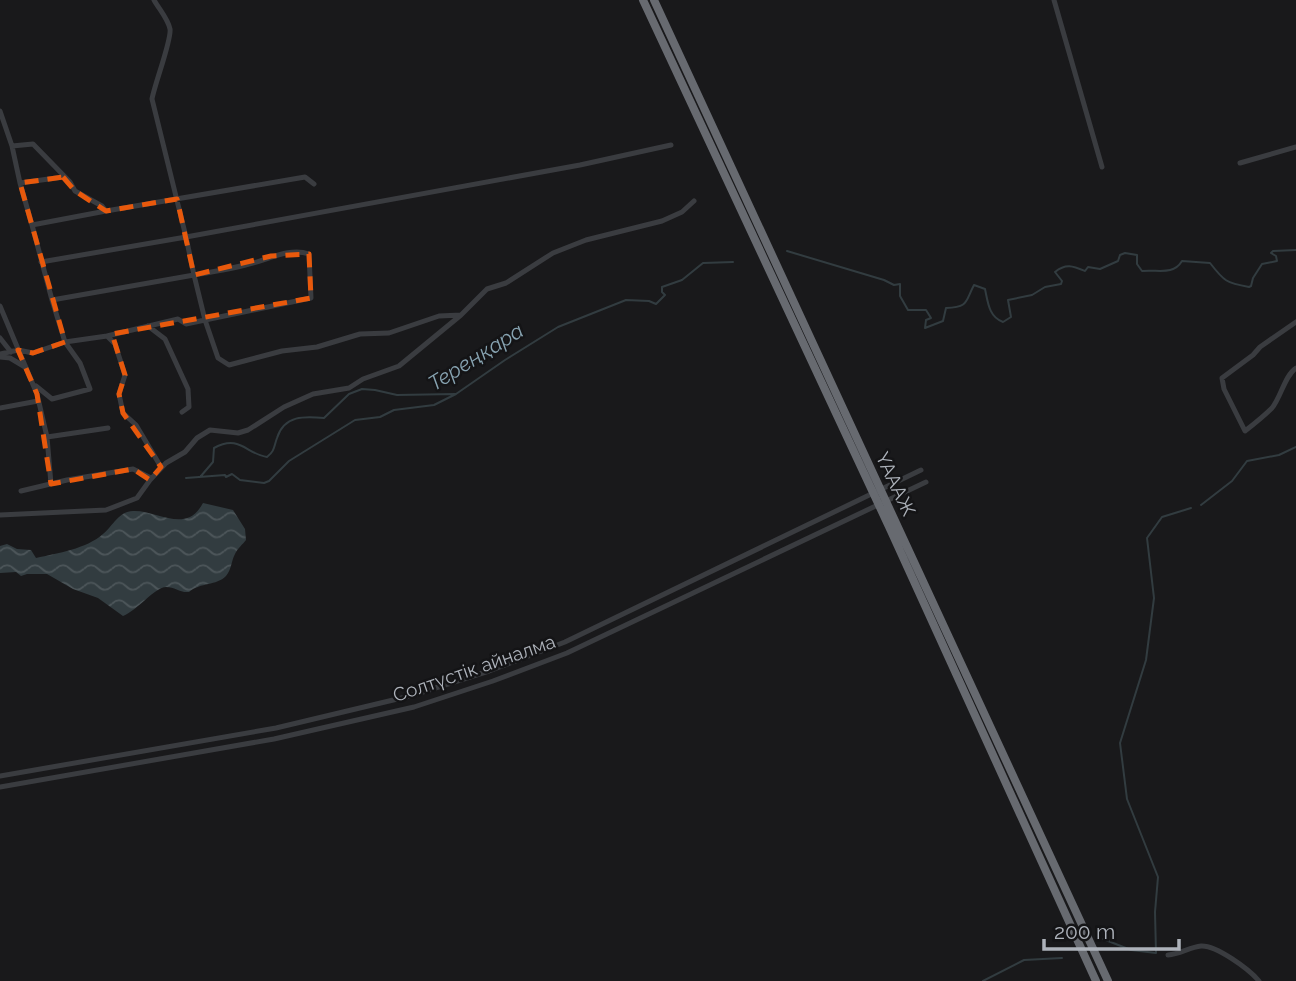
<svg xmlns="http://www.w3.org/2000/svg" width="1296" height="981" font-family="Raleway,sans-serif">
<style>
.water{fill:url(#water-waves)}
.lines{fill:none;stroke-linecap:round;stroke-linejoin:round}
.stream{stroke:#323c40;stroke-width:2}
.minor{stroke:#3a3c40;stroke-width:5}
.highway{stroke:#676a70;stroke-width:8}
.marked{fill:none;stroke:#e8590c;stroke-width:5;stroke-dasharray:14 9;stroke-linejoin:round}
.labels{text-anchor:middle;stroke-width:5;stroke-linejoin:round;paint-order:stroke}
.street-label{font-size:19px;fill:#adb2ba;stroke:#141416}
.water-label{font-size:21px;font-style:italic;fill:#87a3b1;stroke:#141416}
</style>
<defs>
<pattern id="water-waves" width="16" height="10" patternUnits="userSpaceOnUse" patternTransform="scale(1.75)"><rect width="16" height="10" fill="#323c40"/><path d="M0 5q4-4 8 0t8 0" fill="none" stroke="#4d565a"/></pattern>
</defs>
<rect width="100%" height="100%" fill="#19191b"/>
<path class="water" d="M 203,503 L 233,510 L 245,529 L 246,540 C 243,544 237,549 235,554 C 231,561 232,569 226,576 C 216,586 201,582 189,592 C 180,593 175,587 166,587 C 155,587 138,610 123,616 L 98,598 L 73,589 L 47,574 L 27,574 L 21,576 L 16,572 L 0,573 L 0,546 L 7,544 L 17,549 L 31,550 L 36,558 C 58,553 86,549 103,534 C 113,526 119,511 133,511 C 158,510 186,535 203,503 Z"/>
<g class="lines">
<path class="stream" d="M 787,251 L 884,280 L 894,285 L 900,284 L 900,296 L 908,310 L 926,310 L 931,318 L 926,320 L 925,328 L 943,321 L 946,308 C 969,307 965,302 974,285 L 985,289 C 988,303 989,317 1003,322 L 1011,317 L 1008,300 L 1032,295 L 1045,287 L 1061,284 L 1062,281 L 1055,272 C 1066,263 1073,266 1085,271 L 1088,267 L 1100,269 L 1118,261 L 1120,255 L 1125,253 L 1137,255 L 1137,264 L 1142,271 C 1157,269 1173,276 1182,261 L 1210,263 C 1224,281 1226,283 1249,287 L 1251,286 L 1253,278 L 1262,264 L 1277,261 L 1276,256 L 1271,253 L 1273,251 L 1296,250
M 201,476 L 213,462 L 214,448 C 240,434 246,454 267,457 C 275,451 274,446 277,438 C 284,415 305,416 324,418 L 349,394 L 362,389 L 375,390 L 397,395 L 455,394
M 186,478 L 225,475 L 226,477 L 232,474 L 240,480 L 264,483 L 269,481 L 289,461 L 355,420 L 380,417 L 394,410 L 434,405 L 456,394 L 505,360 L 558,327 L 626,300 L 649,301 L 656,304 L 665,295 L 662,292 L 662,287 L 682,280 L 703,263 L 733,262
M 1201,505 L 1232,481 L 1247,461 L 1279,455 L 1296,447
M 1103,939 L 1131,950 L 1156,953 L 1155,912 L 1158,877 L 1127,799 L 1120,743 L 1146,660 L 1154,598 L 1147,538 L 1162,517 L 1191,508
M 983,981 L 1024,960 L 1062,958"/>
<path class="minor" d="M 154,0 C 159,9 168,19 170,29 C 172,39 155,83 152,99 L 186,237 L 580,165 L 671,145
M 1054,0 L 1102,167
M 0,111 L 12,146 L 33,144 L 70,182 L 75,191 L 102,206 L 106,211 L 305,177 L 314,184
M 12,146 L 20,183 L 63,177
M 1240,163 L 1296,147
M 20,183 L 32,225 L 106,211
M 32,225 L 52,300 L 194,275 L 186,237 L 41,262
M 0,306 L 37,394 L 47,437 L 51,484
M 1296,322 L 1260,347 L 1253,355 L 1222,378 L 1224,389 L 1245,431 C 1254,424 1264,416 1272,408 C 1281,397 1285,375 1296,368
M 148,326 L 165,339 L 188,389 L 189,407 L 182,412
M 107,336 L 178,319 L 186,324 L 205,320 L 194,275 C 212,272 231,269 249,264 C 268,260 289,247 309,254 L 311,298 L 205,320 L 218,358 L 229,365 L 282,351 L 317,347 L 360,334 L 389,333 L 439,316 L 461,315
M 0,338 L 11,352
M 0,354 L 18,350 L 33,353 L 65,342 L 107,336 L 115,344 L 125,375 L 119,394 L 123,413 L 136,425 L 161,467
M 0,357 L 10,358 L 25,367
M 36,386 L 52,399 L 90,389 L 80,363 L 65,342 L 52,300
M 0,408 L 38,401
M 47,437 L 108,428
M 150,480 L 166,463 L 185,452 L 197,438 L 210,430 L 238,433 L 248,430 L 284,407 L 313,394 L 349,388 L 363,379 L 399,366 L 461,315 L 487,289 L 506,283 L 553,253 L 586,240 L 662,221 L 682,212 L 694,201
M 0,515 L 106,510 L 137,498 L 150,480 L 149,477 L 133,469 L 67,480 L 21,491
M 0,776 L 276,728 L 410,696 L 489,671 L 565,642 L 921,470
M 0,787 L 274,739 L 414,707 L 493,681 L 567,653 L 926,482
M 1168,955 C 1180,954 1190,947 1201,946 C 1216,945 1249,969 1259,981"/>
<path class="highway" d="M 643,0 L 891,531 L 1096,981
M 654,0 L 1108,981"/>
</g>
<path class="marked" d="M 63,177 L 75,191 L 106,211 L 177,199 L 194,275 L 271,256 L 309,254 L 311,298 L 112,334 L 125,375 L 119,394 L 123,413 L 161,467 L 150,480 L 133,469 L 51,484 L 37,394 L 18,350 L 33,353 L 65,342 L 20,183 Z"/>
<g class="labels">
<g class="street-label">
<text transform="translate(896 484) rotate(65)" y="7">ҮАААЖ</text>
<text transform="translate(474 668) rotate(-19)" y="7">Солтүстік айналма</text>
</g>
<g class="water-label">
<text transform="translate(476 357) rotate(-32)" y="7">Тереңқара</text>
</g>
</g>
<path d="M1044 939v10h135v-10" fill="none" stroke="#adb2ba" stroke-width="3.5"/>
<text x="1054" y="939" font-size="21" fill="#adb2ba" stroke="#141416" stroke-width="5" paint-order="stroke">200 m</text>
</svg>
